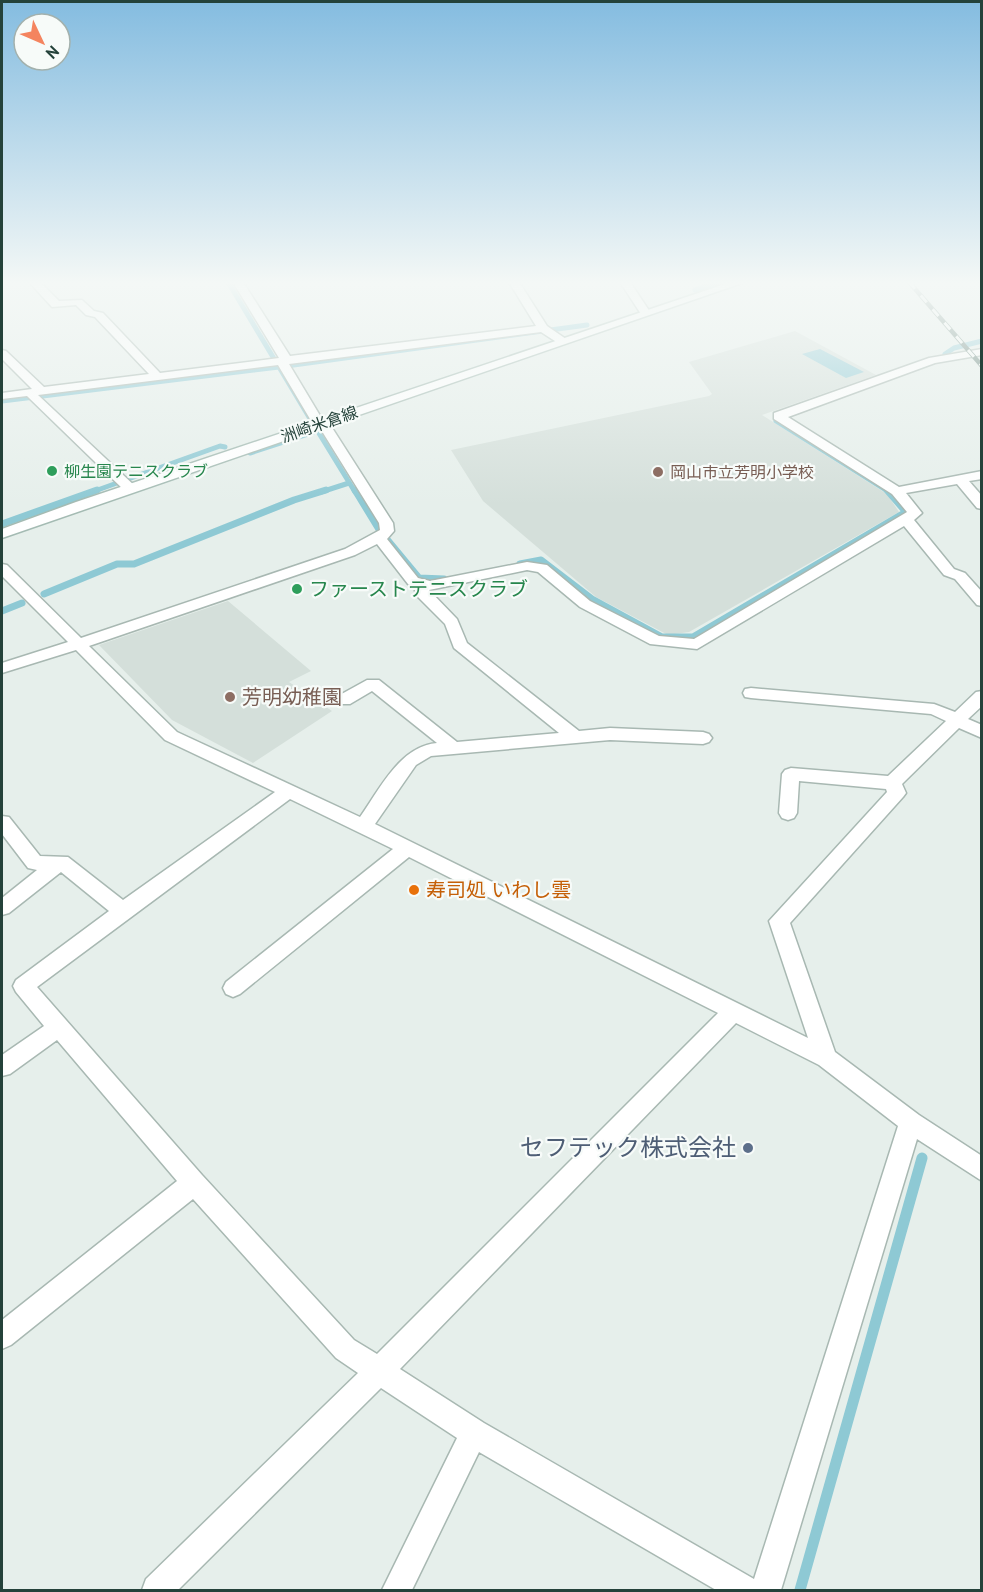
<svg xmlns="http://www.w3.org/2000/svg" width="983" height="1592" font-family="'PT Sans','Noto Sans JP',sans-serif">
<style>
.built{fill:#d4dfda}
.water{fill:#8ec9d4}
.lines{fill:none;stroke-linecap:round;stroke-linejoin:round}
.stream-far2{stroke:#8ec9d4;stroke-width:5}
.stream-far1{stroke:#8ec9d4;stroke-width:7}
.stream{stroke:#8ec9d4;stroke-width:11}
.minor-casing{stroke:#a8b8b2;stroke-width:3}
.secondary-casing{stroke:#a4bbb3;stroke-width:3}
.minor{fill:#fff;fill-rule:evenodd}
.secondary{fill:#fff;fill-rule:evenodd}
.rail-casing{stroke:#5f7d75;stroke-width:4.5}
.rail{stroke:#f7fbf9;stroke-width:3;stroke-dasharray:9;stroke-linecap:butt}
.leisure-dot{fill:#2e9e5b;stroke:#f7fbf9;stroke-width:2}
.education-dot{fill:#8d6e63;stroke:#f7fbf9;stroke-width:2}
.food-dot{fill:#e8710a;stroke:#f7fbf9;stroke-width:2}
.service-dot{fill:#5c6f8a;stroke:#f7fbf9;stroke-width:2}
.labels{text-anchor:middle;stroke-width:4.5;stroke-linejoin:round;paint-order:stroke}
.far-street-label{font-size:16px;fill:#24423a;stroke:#f7fbf9}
.far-leisure-label{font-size:16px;fill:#27864d;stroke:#f7fbf9;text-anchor:start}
.far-education-label{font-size:16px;fill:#785e54;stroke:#f7fbf9;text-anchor:start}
.leisure-label{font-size:20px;fill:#27864d;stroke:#f7fbf9;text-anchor:start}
.education-label{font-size:20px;fill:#785e54;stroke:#f7fbf9;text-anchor:start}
.food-label{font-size:20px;fill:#c56008;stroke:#f7fbf9;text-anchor:start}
.near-service-label{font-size:24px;fill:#4e5e75;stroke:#f7fbf9;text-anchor:end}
</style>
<rect width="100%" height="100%" fill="#e6efeb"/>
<path class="built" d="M 795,331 L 876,375 L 762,415 L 887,494 L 899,512 L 689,632 L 668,635 L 596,597 L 483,501 L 451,450 L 709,396 L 712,394 L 689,362 Z
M 228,601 L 311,671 L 289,682 L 332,711 L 253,763 L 172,720 L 99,645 Z"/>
<path class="water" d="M 820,349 L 864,372 L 846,378 L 802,354 Z"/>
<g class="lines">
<path class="stream-far2" d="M 228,282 L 309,417
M 695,290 L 720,282
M 945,354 L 954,348 L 982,341
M 2,401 L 279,367 L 587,325
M 776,421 L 889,492
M 317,430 L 355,492
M 250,453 L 317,431
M 92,492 L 220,446 L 225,447
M 321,492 L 349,483"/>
<path class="stream-far1" d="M 355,490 L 380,531 L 419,578 L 444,579
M 2,524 L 97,490
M 520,564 L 541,560 L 592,599 L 662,637 L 693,637 L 906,512 L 887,490
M 44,594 L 117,564 L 134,564 L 294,500 L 326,490
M 2,611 L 22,603"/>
<path class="stream" d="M 800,1590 L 922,1158"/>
<defs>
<path id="minor" d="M 29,282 L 40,282 L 59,301 L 82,300 L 94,311 L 103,313 L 160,373 L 279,358 L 233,282 L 243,282 L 290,356 L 536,326 L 509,282 L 519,282 L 547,326 L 566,339 L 566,343 L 558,343 L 541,332 L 289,364 L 322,419 L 329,423 L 393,523 L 394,531 L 387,539 L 418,578 L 430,581 L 527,562 L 547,565 L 590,601 L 659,636 L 694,639 L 907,512 L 892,494 L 774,419 L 774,413 L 929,358 L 982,349 L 982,355 L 935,363 L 788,417 L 899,487 L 982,471 L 982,479 L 969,481 L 982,496 L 982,509 L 977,508 L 957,484 L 906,493 L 922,513 L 914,520 L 954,569 L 965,573 L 982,592 L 982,606 L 977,605 L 955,579 L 944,575 L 904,526 L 697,649 L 650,644 L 580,607 L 538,572 L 527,570 L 429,590 L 457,619 L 467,643 L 579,731 L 610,728 L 703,732 L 709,734 L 712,738 L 709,742 L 703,744 L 610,740 L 431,756 L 416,765 L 375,824 L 808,1038 L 769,921 L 887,792 L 886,789 L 799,781 L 797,813 L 794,818 L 788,820 L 782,818 L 779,813 L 782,774 L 785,770 L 791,768 L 888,776 L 946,721 L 931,714 L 751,698 L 745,697 L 743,693 L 745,689 L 751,688 L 934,704 L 955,712 L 976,692 L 982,691 L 982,706 L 968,719 L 982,725 L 982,738 L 959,728 L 902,784 L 906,793 L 903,797 L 790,923 L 835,1052 L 919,1115 L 982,1156 L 982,1181 L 917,1139 L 781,1590 L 716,1590 L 479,1452 L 412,1590 L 382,1590 L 457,1438 L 381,1388 L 178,1590 L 142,1590 L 146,1579 L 358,1373 L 336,1358 L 193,1199 L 11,1345 L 2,1349 L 2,1320 L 177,1181 L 57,1040 L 10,1074 L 2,1076 L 2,1055 L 44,1026 L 16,992 L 13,986 L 16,980 L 109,911 L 61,872 L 9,913 L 2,915 L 2,898 L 37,870 L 28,868 L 2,834 L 2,816 L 9,817 L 40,856 L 68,857 L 123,900 L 275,792 L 165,740 L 76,650 L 2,673 L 2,663 L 68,642 L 2,576 L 2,564 L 7,565 L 81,638 L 345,549 L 380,530 L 379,523 L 320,428 L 313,424 L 278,365 L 38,395 L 137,488 L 130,492 L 125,491 L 27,396 L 2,399 L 2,393 L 32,389 L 2,359 L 2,350 L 6,351 L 44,387 L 149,374 L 95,317 L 86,315 L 76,305 L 52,307 ZM 377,544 L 408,584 L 414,586 L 416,595 L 445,624 L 454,648 L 559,733 L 457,742 L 379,680 L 367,680 L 338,696 L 336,700 L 338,704 L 350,704 L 372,691 L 437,743 C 400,746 380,789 360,817 L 177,732 L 89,646 L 355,555 ZM 290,799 L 393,849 L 226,982 L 223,988 L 226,994 L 233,997 L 240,994 L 409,857 L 718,1013 L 377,1354 L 354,1340 L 202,1175 L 37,987 ZM 736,1023 L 819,1065 L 898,1126 L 754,1579 L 484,1423 L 400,1369 Z
M 620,282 L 630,282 L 650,312 L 649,314 L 641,314 Z"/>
<path id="secondary" d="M 731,282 L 745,282 L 2,538 L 2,529 L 76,502 Z"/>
</defs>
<use href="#minor" class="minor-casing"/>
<use href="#secondary" class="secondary-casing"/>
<use href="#minor" class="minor"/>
<use href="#secondary" class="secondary"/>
<defs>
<path id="rail" d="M 909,282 L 982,366"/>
</defs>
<use href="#rail" class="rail-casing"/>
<use href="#rail" class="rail"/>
</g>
<linearGradient id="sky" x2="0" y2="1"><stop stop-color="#84bce0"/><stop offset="0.56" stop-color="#f4f8f6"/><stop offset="1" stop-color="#f4f8f6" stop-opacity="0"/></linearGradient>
<rect width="983" height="505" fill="url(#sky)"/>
<g class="leisure-dot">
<circle cx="52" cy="471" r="6"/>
<circle cx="297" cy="589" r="6"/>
</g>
<g class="education-dot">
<circle cx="658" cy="472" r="6"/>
<circle cx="230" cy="697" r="6"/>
</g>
<circle class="food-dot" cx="414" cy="890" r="6"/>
<circle class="service-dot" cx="748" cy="1148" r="6"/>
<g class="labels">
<g class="far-street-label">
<text transform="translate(319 424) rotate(-19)" y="6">洲崎米倉線</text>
</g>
<g class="far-leisure-label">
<text x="64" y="477">柳生園テニスクラブ</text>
</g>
<g class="far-education-label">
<text x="670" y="478">岡山市立芳明小学校</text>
</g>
<g class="leisure-label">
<text x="309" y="596">ファーストテニスクラブ</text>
</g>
<g class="education-label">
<text x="242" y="704">芳明幼稚園</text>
</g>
<g class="food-label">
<text x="426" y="897">寿司処 いわし雲</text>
</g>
<g class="near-service-label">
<text x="736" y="1156">セフテック株式会社</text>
</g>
</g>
<rect width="983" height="1592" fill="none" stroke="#24423a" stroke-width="6"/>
<g transform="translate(42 42) rotate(134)"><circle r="28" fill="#f7fbf9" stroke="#a3b1ad" stroke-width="1.5"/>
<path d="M0-4.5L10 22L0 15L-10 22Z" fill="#f4845f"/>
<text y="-9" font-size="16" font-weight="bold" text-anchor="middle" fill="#24423a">N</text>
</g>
</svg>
